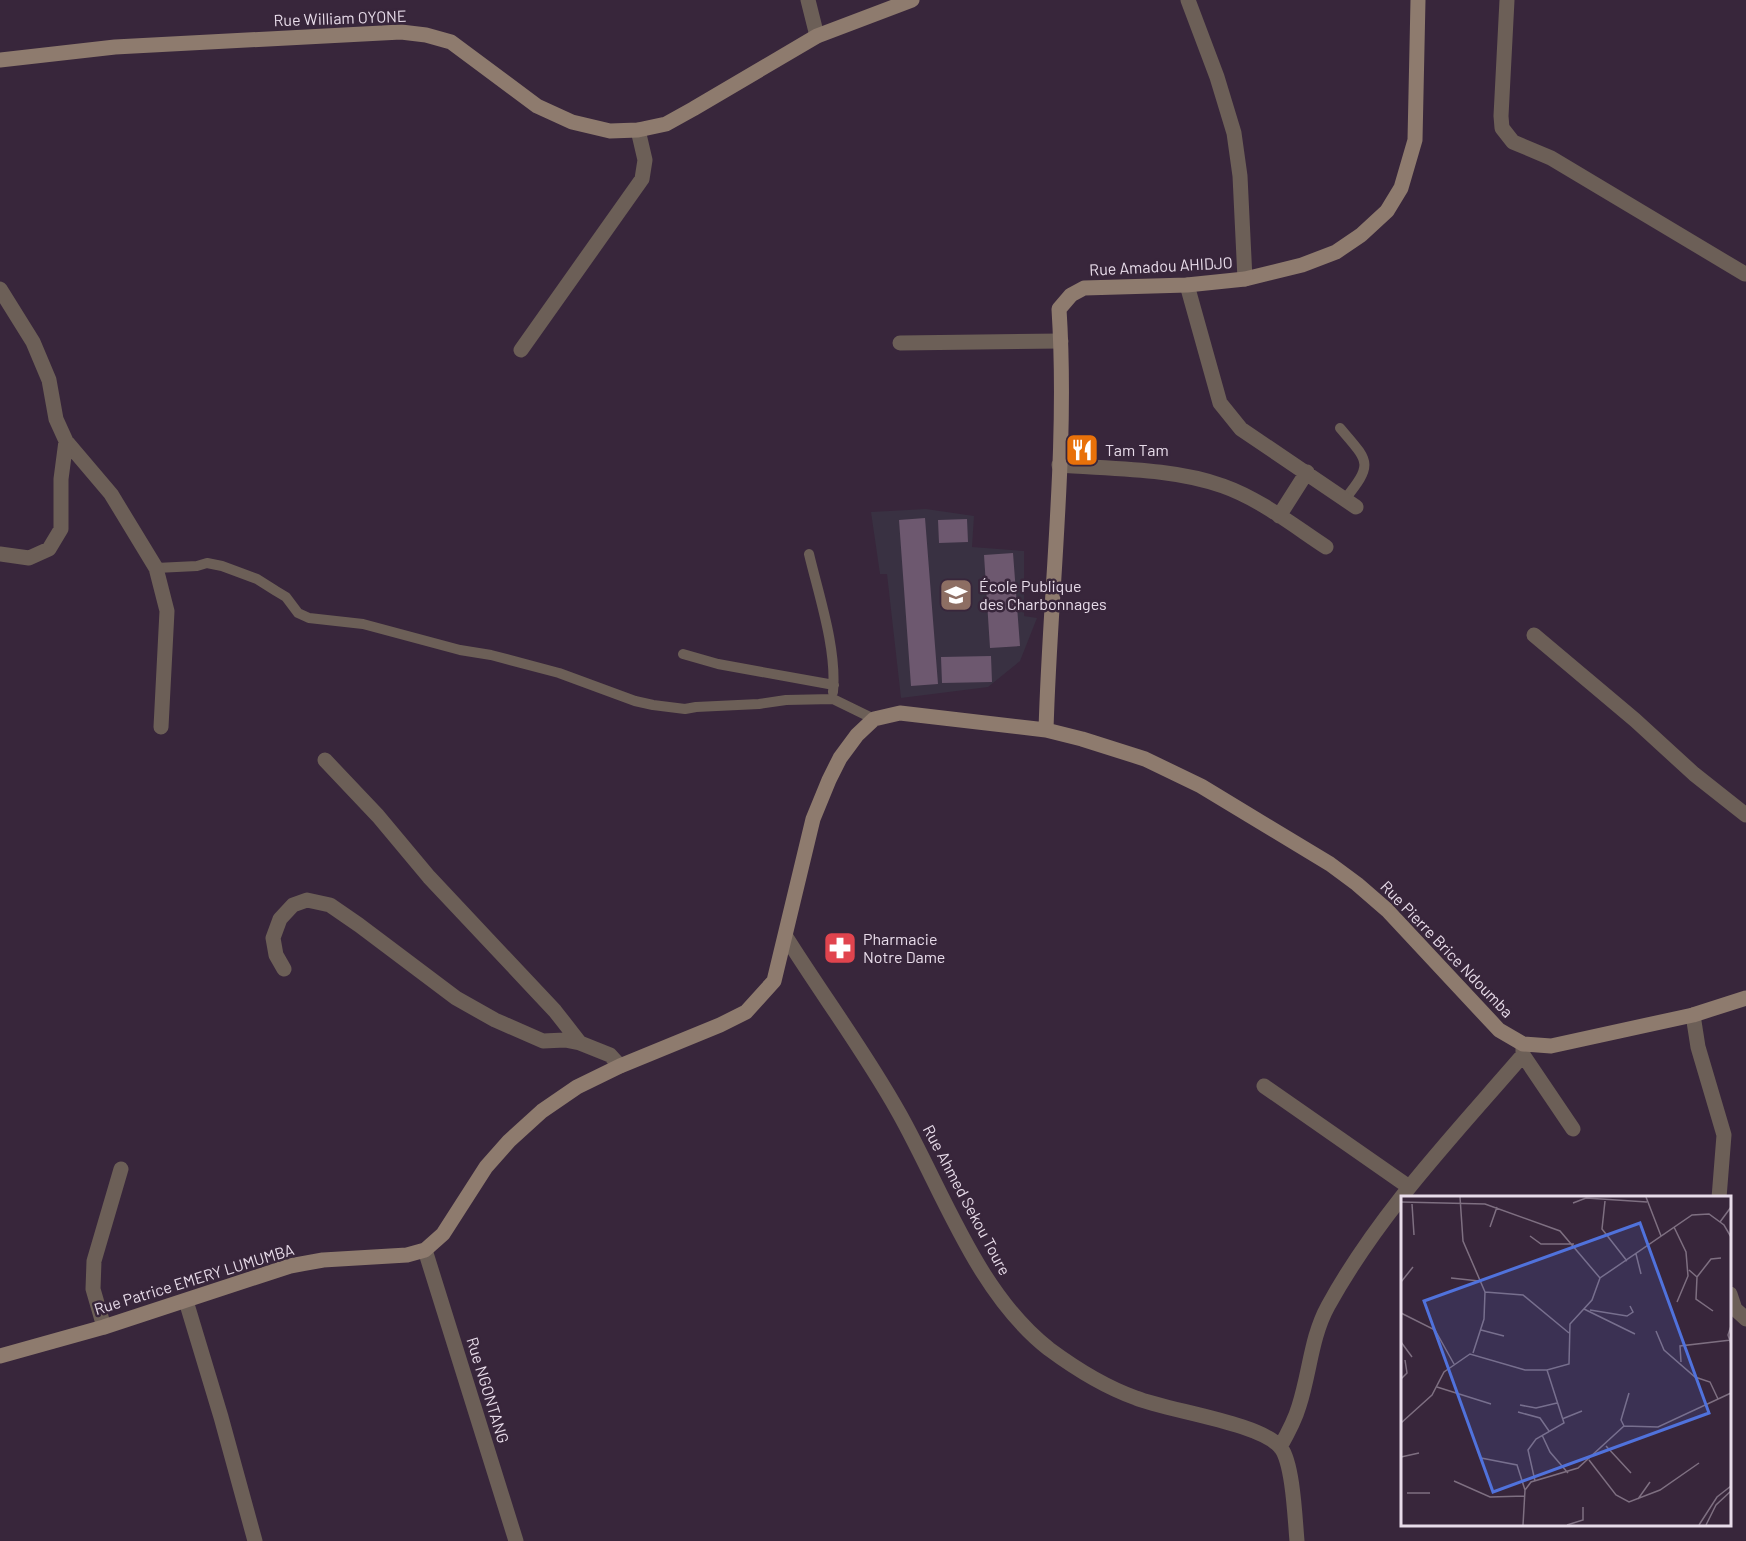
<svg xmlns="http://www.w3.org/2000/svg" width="1746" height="1541" font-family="Barlow,sans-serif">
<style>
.education{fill:#393142}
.building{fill:#6d586f}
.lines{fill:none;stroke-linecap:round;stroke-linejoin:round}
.lane{stroke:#6c5f57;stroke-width:10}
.street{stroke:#6c5f57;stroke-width:15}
.secondary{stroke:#8e7b6e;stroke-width:15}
.labels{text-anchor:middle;stroke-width:5;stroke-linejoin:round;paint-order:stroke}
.street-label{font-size:16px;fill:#e8dcea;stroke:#38263b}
.poi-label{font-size:16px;fill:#e8dcea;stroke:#38263b;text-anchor:start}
.inset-road{fill:none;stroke:#7e6f81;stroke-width:1.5}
.view{fill:#5072dc;fill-opacity:0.15;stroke:#5072dc;stroke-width:3}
.inset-edge{fill:none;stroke:#e8dcea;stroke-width:3}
</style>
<rect width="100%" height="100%" fill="#38263b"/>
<path class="education" d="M 926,509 L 974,516 L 972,547 L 1024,551 L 1024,616 L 1037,618 L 1020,661 L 988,687 L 901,698 L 887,574 L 880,574 L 871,512 Z"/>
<path class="building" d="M 925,518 L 938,684 L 911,686 L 899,520 Z
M 967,519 L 968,542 L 939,543 L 938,520 Z
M 1013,553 L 1020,646 L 990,648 L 984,555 Z
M 991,656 L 992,682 L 942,683 L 941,657 Z"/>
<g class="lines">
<path class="lane" d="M 1340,428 C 1369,462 1374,463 1345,499
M 809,554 C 819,596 837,649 833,692
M 156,568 L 197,566 L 207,563 L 222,566 L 257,579 L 276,591 L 286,597 L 298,613 L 309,618 L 363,624 L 460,650 L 491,655 L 559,673 L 635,701 L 653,705 L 685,709 L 696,707 L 759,704 L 786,700 L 833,699 L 874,719
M 683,654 L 718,664 L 834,685"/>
<path class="street" d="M 808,0 L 817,36
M 1188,0 L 1217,77 L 1234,133 L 1240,176 L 1245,279
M 1507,0 L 1501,116 L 1502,128 L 1513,142 L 1551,158 L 1745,274
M 1187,285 L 1220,403 L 1241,429 L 1356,507
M 0,289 L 33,342 L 49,380 L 56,419 L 66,441 L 111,494 L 156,568 L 167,611 L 161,727
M 900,343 L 1061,341
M 521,350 L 642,179 L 645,160 L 638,130
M 1059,465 C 1111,469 1174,468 1223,486 C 1260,499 1294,526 1326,547
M 1279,516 L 1307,472
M 0,554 L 29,558 L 49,549 L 61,529 L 61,479 L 66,441
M 1534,635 L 1635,720 L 1694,774 L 1746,815
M 325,760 L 378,816 L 429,877 L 555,1011 L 580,1043 L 610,1055 L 620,1066
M 786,937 C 823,996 865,1052 899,1113 C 943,1191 977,1293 1049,1349 C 1076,1369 1105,1387 1136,1398 C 1168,1411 1262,1423 1281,1448 C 1293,1464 1295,1519 1297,1541
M 284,969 L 276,955 L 273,938 L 280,919 L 293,905 L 307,900 L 330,905 L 359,925 L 456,998 L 495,1020 L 543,1041 L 565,1040 L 580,1043
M 1693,1015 L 1698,1047 L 1724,1135 L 1719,1198
M 1523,1055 L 1573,1129
M 1264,1086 L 1409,1187
M 425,1250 L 516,1541
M 1730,1294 L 1735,1309 L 1746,1319
M 186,1301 L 221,1417 L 255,1541
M 104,1327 L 93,1289 L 94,1261 L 121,1169
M 1280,1447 C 1288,1433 1295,1420 1299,1406 C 1310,1372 1311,1337 1328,1306 C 1379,1213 1454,1135 1523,1055 L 1523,1044"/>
<path class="secondary" d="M 0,60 L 115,47 L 401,32 L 426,35 L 451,42 L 537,106 L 572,122 L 610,131 L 638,130 L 666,124 L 693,109 L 817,36 L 912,0
M 1046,730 C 1050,590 1068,449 1059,309 L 1071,295 L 1084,288 L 1187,285 L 1245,279 L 1302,265 L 1336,252 L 1361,235 L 1387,211 L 1401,188 L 1415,140 L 1418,0
M 0,1356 L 104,1327 L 290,1266 L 323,1260 L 407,1255 L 425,1250 L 443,1234 L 486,1167 L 509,1141 L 542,1111 L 577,1087 L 620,1066 L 720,1025 L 746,1012 L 774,981 L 813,819 L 829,780 L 840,758 L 857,735 L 874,719 L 900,713 L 1046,730 L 1082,739 L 1145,759 L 1201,786 L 1330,864 L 1357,884 L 1387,910 L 1499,1030 L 1523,1044 L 1551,1046 L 1693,1015 L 1746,998"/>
</g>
<defs>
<symbol id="restaurant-square" viewBox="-11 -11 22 22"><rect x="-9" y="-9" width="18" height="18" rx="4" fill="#e8710a" stroke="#38263b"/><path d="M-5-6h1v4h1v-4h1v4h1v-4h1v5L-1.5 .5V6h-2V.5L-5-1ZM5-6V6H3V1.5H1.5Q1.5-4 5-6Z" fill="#fff"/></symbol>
<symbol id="school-square" viewBox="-11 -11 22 22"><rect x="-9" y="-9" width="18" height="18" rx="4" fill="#8d6e63" stroke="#38263b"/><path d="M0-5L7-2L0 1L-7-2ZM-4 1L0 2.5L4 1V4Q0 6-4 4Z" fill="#fff"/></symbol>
<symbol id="pharmacy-square" viewBox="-11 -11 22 22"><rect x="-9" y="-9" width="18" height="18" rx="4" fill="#e0444e" stroke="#38263b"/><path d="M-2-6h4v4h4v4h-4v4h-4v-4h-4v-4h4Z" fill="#fff"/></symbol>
</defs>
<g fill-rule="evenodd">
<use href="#restaurant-square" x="1063" y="431" width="38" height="38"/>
<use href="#school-square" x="937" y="576" width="38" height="38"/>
<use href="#pharmacy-square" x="821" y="929" width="38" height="38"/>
</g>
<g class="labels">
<g class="street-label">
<text transform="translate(340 18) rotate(-2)" y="6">Rue William OYONE</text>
<text transform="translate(1161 266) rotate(-3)" y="6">Rue Amadou AHIDJO</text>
<text transform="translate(1447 949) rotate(46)" y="6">Rue Pierre Brice Ndoumba</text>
<text transform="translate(967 1200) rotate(62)" y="6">Rue Ahmed Sekou Toure</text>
<text transform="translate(194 1279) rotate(-17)" y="6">Rue Patrice EMERY LUMUMBA</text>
<text transform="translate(488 1390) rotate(73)" y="6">Rue NGONTANG</text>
</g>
<g class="poi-label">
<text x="1105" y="456">Tam Tam</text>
<text x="979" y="592">École Publique<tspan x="979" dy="18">des Charbonnages</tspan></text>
<text x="863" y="945">Pharmacie<tspan x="863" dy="18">Notre Dame</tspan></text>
</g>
</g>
<g transform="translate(1401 1196)">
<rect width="330" height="330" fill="#38263b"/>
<path class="inset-road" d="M 59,1 L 62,45 L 84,96M 245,1 L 260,40M 204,5 L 201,33 L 226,65M 0,6 L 84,8 L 159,35 L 199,82M 172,7 L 185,2 L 246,6M 11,8 L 13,39M 319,26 L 330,11M 89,31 L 96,11M 273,31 L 285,56 L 287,80 L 276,106M 129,40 L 140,48 L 173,48M 235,58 L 240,78M 288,74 L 296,81 L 295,103 L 312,115M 296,81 L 310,63 L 320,62M 50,82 L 78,85M 0,86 L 12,71M 84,96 L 122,99 L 168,137M 183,113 L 234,138M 189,114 L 226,120 L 232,116 L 229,110M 0,117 L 34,134 L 53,168M 330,130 L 327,139 L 330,148M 80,134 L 103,140M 255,135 L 263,154 L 294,181 L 309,186 L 317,203M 0,146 L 11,161M 72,157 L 83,123 L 84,96M 280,166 L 279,150 L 330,144M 0,183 L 6,177 L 4,164M 36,191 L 90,208M 119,209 L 135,212 L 156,207M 117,216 L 139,222 L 148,235M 161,223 L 181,215M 0,227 L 31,199 L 43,176 L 69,158 L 124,174 L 146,174 L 168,168 L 169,128 L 191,104 L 199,82 L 291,19 L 308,18 L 323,29 L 330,41M 223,230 L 220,224 L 228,197M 141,239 L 149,256 L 167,277M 205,250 L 230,277M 0,261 L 18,257M 80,262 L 116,269 L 124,294M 188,264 L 215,299 L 228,306 L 259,294 L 298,267M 53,285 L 89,301 L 124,300M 134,285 L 127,254 L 135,243 L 163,227 L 146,174M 6,297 L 29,297M 237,303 L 249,286M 122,329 L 124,294 L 130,286 L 177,272 L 223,230 L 257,231 L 330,197M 166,329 L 182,324 L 182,311M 298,329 L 316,301 L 330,290M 305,329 L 315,309 L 330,295"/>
<path class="view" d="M 239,27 L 308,217 L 92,296 L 23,105 Z"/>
<rect width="330" height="330" class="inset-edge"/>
</g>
</svg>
